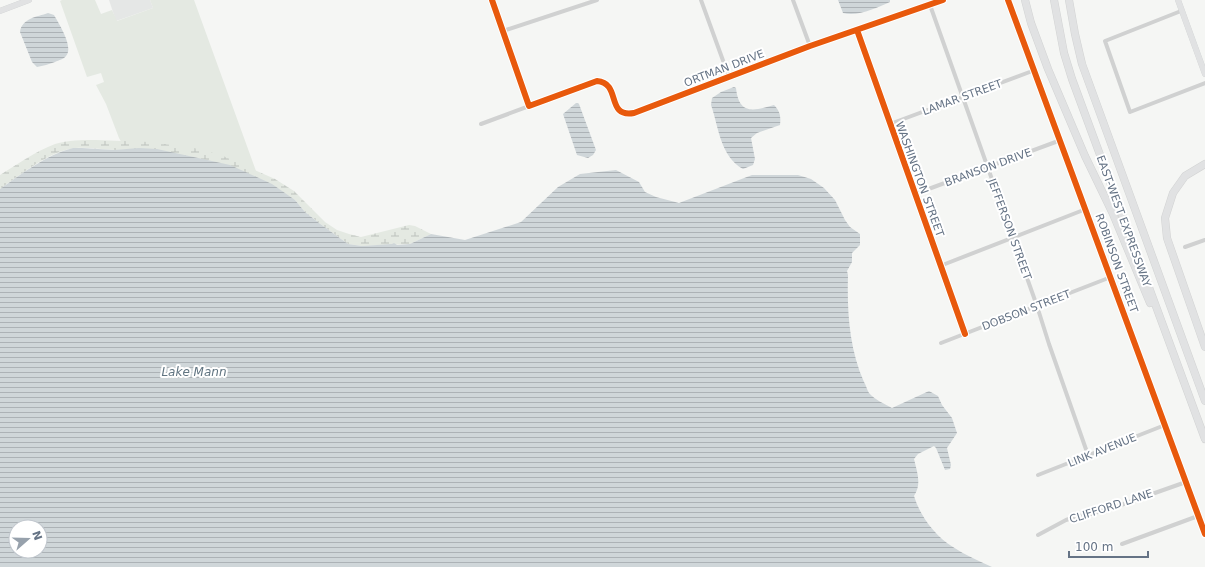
<svg xmlns="http://www.w3.org/2000/svg" width="1205" height="567" font-family="'DejaVu Sans',sans-serif">
<style>
.built{fill:#e5e7e6}
.grass{fill:#e4e9e2}
.wetland{fill:url(#wetland-marsh)}
.water{fill:url(#water-rules);fill-rule:evenodd}
.lines{fill:none;stroke-linecap:round;stroke-linejoin:round}
.secondary-casing{stroke:#d1d3d3;stroke-width:6}
.highway-casing{stroke:#d2d3d3;stroke-width:8}
.street{stroke:#d0d1d1;stroke-width:4}
.secondary{stroke:#e1e2e3;stroke-width:5.5}
.highway{stroke:#e1e2e3;stroke-width:7}
.cycleway-casing{stroke:#fff;stroke-width:8}
.cycleway{stroke:#e8590c;stroke-width:6}
.labels{text-anchor:middle;stroke-width:4;stroke-linejoin:round;paint-order:stroke}
.street-label{font-size:11px;fill:#657385;stroke:#fff}
.water-label{font-size:12px;font-style:italic;fill:#607481;stroke:#fff}
</style>
<defs>
<pattern id="wetland-marsh" width="20" height="14" patternUnits="userSpaceOnUse"><rect width="20" height="14" fill="#e4e9e2"/><path d="M1 5h8M5 5V1M11 12h8M15 12V8" fill="none" stroke="#bcc1bd"/></pattern>
<pattern id="water-rules" width="6" height="5" patternUnits="userSpaceOnUse"><rect width="6" height="5" fill="#cfd6d9"/><path d="M0 2.5h6" fill="none" stroke="#acb2b6"/></pattern>
</defs>
<rect width="100%" height="100%" fill="#f5f6f4"/>
<path class="built" d="M 109,0 L 150,0 L 153,8 L 116,21 Z"/>
<path class="grass" d="M 62,0 L 95,0 L 101,14 L 112,10 L 117,21 L 153,8 L 150,0 L 194,0 L 393,549 L 126,150 L 119,138 L 106,104 L 96,85 L 104,82 L 101,73 L 87,77 L 60,1 Z"/>
<path class="wetland" d="M 96,140 L 150,142 L 194,148 L 221,155 L 275,179 L 294,191 L 325,222 L 337,230 L 349,234 L 361,237 L 409,225 L 415,226 L 431,234 L 410,244 L 362,246 L 348,244 L 319,223 L 305,212 L 295,200 L 177,154 C 156,148 137,149 116,150 C 102,150 89,147 76,148 C 51,150 20,175 0,189 L 0,175 C 18,164 36,151 55,144 C 68,140 82,140 96,140 Z"/>
<path class="water" d="M 838,0 L 890,0 L 890,2 C 876,8 858,17 843,13 Z
M 48,13 L 54,15 C 59,24 74,47 66,56 C 64,59 59,60 55,62 C 49,64 43,66 37,67 L 32,62 L 20,32 C 22,18 37,17 48,13 Z
M 734,87 L 736,88 C 739,115 753,111 774,105 C 780,111 781,116 780,125 L 757,133 L 751,138 L 755,159 L 753,165 L 743,169 C 720,156 719,128 711,105 L 712,98 L 721,92 Z
M 576,103 L 578,103 L 579,104 L 596,150 L 593,155 L 588,158 L 577,155 L 563,114 Z
M 73,148 L 82,148 L 114,150 L 139,148 L 157,149 L 230,165 L 272,184 L 295,200 L 305,212 L 319,223 L 348,244 L 362,246 L 392,244 L 394,243 L 397,245 L 410,244 L 431,234 L 465,240 L 521,222 L 558,187 L 580,174 L 616,170 L 639,182 L 645,192 L 656,197 L 679,203 L 752,175 L 798,175 L 811,179 L 824,188 L 835,200 L 845,220 L 850,227 L 860,234 L 860,245 L 852,253 L 852,262 L 847,271 L 848,275 C 847,311 849,348 864,382 C 866,385 867,390 869,393 C 875,400 885,404 892,408 L 929,391 L 938,396 L 942,405 L 952,418 L 957,433 L 947,448 L 951,465 L 950,469 L 945,470 L 936,448 L 934,446 L 918,454 L 914,459 C 917,472 922,484 914,496 C 920,516 935,536 953,547 C 965,555 979,561 992,567 L 0,567 L 0,189 C 23,173 46,155 73,148 ZM 16,527 L 40,527 L 40,551 L 16,551 Z"/>
<g class="lines">
<defs>
<path id="secondary" d="M 1008,0 L 1205,534
M 1178,0 L 1205,74
M 0,11 L 29,0"/>
<path id="highway" d="M 1025,0 L 1031,23 L 1048,69 L 1085,156 L 1113,214 L 1150,303
M 1054,0 L 1064,53 L 1072,79 L 1205,439
M 1069,0 L 1075,34 L 1082,64 L 1205,401
M 1205,164 L 1185,176 L 1173,193 L 1165,218 L 1167,238 L 1205,347"/>
</defs>
<use href="#secondary" class="secondary-casing"/>
<use href="#highway" class="highway-casing"/>
<path class="street" d="M 492,0 L 529,106
M 701,0 L 729,77
M 793,0 L 810,46
M 930,5 L 1037,306 L 1049,344 L 1088,455
M 1181,11 L 1105,41 L 1130,112 L 1205,83
M 857,30 L 965,334
M 503,31 L 597,0
M 481,124 L 597,81 C 622,83 605,118 634,113 L 810,46 L 943,0
M 890,124 L 1035,70
M 915,194 L 1061,140
M 1185,247 L 1205,240
M 940,266 L 1086,209
M 941,343 L 1111,277
M 1038,475 L 1165,425
M 1038,535 L 1066,520 L 1078,516 L 1091,514 L 1118,506 L 1186,482
M 1122,544 L 1198,516"/>
<use href="#secondary" class="secondary"/>
<use href="#highway" class="highway"/>
<defs>
<path id="cycleway" d="M 492,0 L 529,106 L 597,81 C 622,83 605,118 634,113 L 810,46 L 943,0
M 1008,0 L 1205,534
M 857,30 L 965,334"/>
</defs>
<use href="#cycleway" class="cycleway-casing"/>
<use href="#cycleway" class="cycleway"/>
</g>
<g class="labels">
<g class="street-label">
<text transform="translate(724 68) rotate(-21)" y="4">ORTMAN DRIVE</text>
<text transform="translate(962 97) rotate(-20)" y="4">LAMAR STREET</text>
<text transform="translate(988 167) rotate(-20)" y="4">BRANSON DRIVE</text>
<text transform="translate(920 179) rotate(70)" y="4">WASHINGTON STREET</text>
<text transform="translate(1124 221) rotate(70)" y="4">EAST-WEST EXPRESSWAY</text>
<text transform="translate(1010 229) rotate(70)" y="4">JEFFERSON STREET</text>
<text transform="translate(1117 263) rotate(70)" y="4">ROBINSON STREET</text>
<text transform="translate(1026 310) rotate(-21)" y="4">DOBSON STREET</text>
<text transform="translate(1102 450) rotate(-22)" y="4">LINK AVENUE</text>
<text transform="translate(1111 506) rotate(-18)" y="4">CLIFFORD LANE</text>
</g>
<g class="water-label">
<text x="194" y="376">Lake Mann</text>
</g>
</g>
<g transform="translate(28 539) rotate(70)"><circle r="19" fill="#ffffff" stroke="#c1c7ce"/>
<path d="M0-3L7 15L0 10L-7 15Z" fill="#97a1ac"/>
<text y="-6" font-size="11" font-weight="bold" text-anchor="middle" fill="#657385">N</text>
</g>
<path d="M1069 551v6h79v-6" fill="none" stroke="#657385" stroke-width="2"/>
<text x="1075" y="551" font-size="12" fill="#657385" stroke="#ffffff" stroke-width="3" paint-order="stroke">100 m</text>
</svg>
